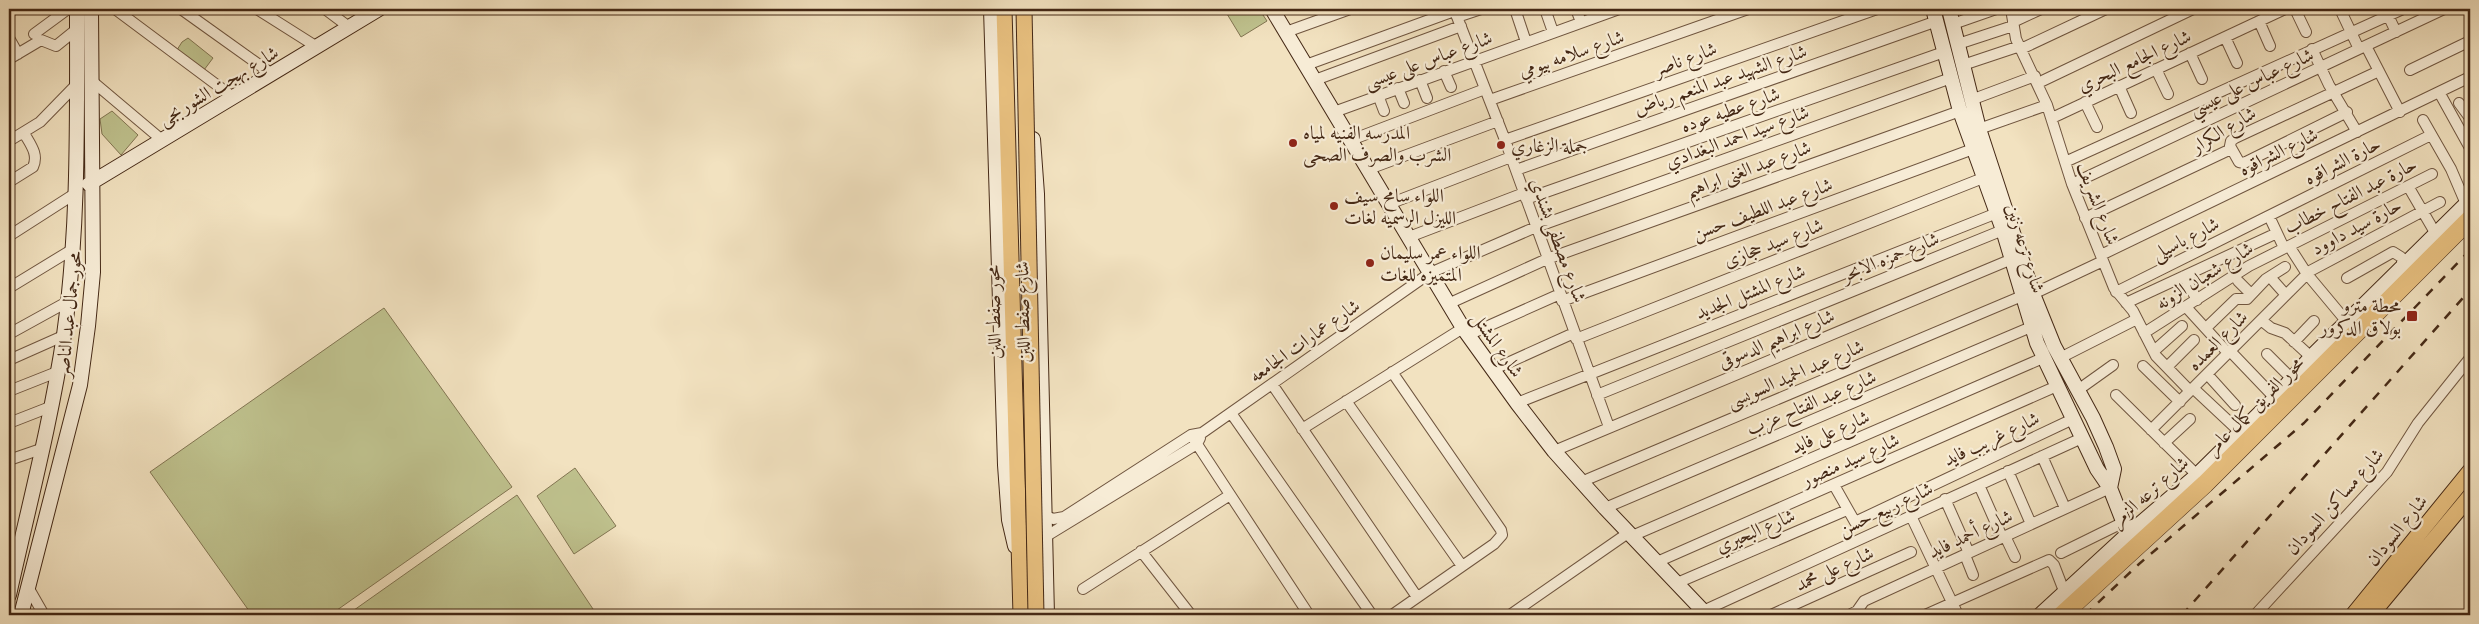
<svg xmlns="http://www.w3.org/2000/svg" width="2479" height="624" font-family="'Libre Bodoni',Amiri,serif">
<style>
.green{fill:#bfc28e;stroke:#827552}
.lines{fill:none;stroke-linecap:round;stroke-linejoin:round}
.street-casing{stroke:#705640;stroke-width:12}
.secondary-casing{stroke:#442815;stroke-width:16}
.primary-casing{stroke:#442815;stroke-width:17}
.highway-casing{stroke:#442815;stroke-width:19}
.street{stroke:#f7ecd6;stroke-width:10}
.secondary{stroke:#f7ecd6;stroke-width:14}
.primary{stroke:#e9c180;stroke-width:15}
.highway{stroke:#e9c180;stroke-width:18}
.rail{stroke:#442815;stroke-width:2.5;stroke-dasharray:9 9;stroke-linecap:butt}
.primary-bridge-casing{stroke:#442815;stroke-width:17;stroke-linecap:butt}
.primary-bridge{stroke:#e9c180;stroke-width:15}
.poi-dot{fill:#8f2418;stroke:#f7ecd6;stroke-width:2}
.labels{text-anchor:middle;stroke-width:4.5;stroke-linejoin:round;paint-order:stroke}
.street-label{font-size:19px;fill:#442815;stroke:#f7ecd6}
.poi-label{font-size:19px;fill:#442815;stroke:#f7ecd6;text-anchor:start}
</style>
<rect width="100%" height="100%" fill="#f2e2c0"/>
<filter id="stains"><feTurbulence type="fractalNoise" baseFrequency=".004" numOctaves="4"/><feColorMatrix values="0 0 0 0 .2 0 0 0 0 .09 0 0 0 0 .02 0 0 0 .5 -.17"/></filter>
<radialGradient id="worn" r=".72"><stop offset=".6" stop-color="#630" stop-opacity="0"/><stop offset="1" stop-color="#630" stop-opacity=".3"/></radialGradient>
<path class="green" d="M 1224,9 L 1259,9 L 1267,21 L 1241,37 Z
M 188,38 L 213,58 L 204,70 L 175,53 L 182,42 Z
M 112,111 L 138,135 L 121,155 L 102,134 L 100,119 Z
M 384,308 L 512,487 L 330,615 L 252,615 L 150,472 Z
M 575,468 L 616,526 L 574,554 L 537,496 Z
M 517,495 L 597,615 L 347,615 Z"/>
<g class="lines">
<defs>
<path id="street" d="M 115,9 L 233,97
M 181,9 L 272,74
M 257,9 L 317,47
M 325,9 L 349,27
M 1454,9 L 1505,140 L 1609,427
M 1515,9 L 1526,42
M 1545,9 L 1553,32
M 1576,9 L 1581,22
M 2011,9 L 2016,39 L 2047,105 L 2072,184 L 2114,288 L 2133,311 L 2156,356 L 2190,391
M 2295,9 L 2306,32
M 2340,9 L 2359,49
M 2385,9 L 2396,32
M 9,12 L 14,9
M 1457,17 L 1481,9
M 2259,21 L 2270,46
M 2013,22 L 2041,9
M 1953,24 L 1996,9
M 1286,32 L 1350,9
M 34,34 L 68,9
M 2225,37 L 2237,63
M 9,38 L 18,54
M 1958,44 L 2013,26
M 2366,46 L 2400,112
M 2021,49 L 2106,9
M 2312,49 L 2329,85 L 2357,132
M 2190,53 L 2202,79
M 9,59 L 41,40 L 56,46 L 77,29
M 1306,65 L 1454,11
M 1963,65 L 2020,46
M 2156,69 L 2168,94
M 2410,70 L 2470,41
M 1444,71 L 1451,87
M 1315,80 L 1461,26
M 1420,80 L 1427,98
M 92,81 L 162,140
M 2038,83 L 2193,9
M 2119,86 L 2131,113
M 1398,88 L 1404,103
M 2439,92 L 2470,148
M 1378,95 L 1384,111
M 1490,100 L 1748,9
M 1971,100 L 2035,76
M 2085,102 L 2097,127
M 2459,103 L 2470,118
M 1334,112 L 1619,9
M 2347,112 L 2244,163 L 2239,162 L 2230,146 L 2231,141 L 2235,138 L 2379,71
M 2052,118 L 2285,9
M 2423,120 L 2451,169 L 2466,204
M 1979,129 L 2047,105
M 1351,140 L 1485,89
M 1505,140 L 1877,9
M 9,141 L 40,122 L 77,84
M 2065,162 L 2403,9
M 1369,169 L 1498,121
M 1516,170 L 1937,21
M 9,182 L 33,167 C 39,154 30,144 24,133
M 2072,184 L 2444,9
M 2408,186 L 2437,236
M 1526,199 L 1944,52
M 1389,204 L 1511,157
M 2269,216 L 2284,248
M 2085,218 L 2231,149
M 9,236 L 76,193
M 1409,237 L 1524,193
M 2289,246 L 2307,274 L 2347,322
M 2101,255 L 2470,77
M 2184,276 L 2197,300
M 2270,277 L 2286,295
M 2347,278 L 2393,252 L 2401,257 L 2404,267
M 2238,281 L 2251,294
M 9,288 L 73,249
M 2116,292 L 2431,135
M 2033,294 L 2103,261
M 1562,301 L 1973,149
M 2126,303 L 2277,233
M 1448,304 L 1547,259 L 1960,111
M 2186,307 L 2228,353
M 2261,320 L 2271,328 L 2285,333 L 2311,357
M 2206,328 L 2236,299 L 2247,299 L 2266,279 L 2285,267
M 2144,333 L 2249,266 L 2432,174
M 9,334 L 67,302
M 1468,335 L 1560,294
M 1576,339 L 1983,178
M 2294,342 L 2314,321
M 2154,351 L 2182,326
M 2230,351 L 2275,398
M 2267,354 L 2292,379
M 2060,358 L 2137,319
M 9,360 L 63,336
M 2143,366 L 2180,402
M 2167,367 L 2194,340
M 1492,370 L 1574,333
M 2207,374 L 2235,405
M 1272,384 L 1417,597
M 2193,388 L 2240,432
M 2078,390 L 2113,365
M 9,391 L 57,372
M 1597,395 L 2003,230
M 2116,395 L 2197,475
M 1346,401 L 1462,566
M 1517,403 L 1997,213
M 1231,413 L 1372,615
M 9,423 L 50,407
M 1302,429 L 1463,328
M 2151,430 L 2310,271 L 2440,202
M 1191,435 L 1309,615
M 2164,443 L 2190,419
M 1554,451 L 2012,259
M 2042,456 L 2065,508
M 9,460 L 41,449
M 2008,471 L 2031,524
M 1581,482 L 2022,296
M 1834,485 L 1855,522 L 2073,419
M 1979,485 L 2002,537
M 1945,499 L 1969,553
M 1605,508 L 2031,327
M 1044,515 L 1053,519 L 1064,517 L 1191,435 L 1202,433 L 1430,273 L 1536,227 L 1951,78
M 1911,516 L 1958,615
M 1632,536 L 2043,358
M 2005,536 L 2015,557
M 1045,537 L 1197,444 L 1200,438
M 1141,551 L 1191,615
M 2061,553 L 2124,522
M 1965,555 L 1973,575
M 1657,562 L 2057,386
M 1677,583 L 1847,510
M 28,587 L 44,615
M 1083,589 L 1230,495
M 1703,611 L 2082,438
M 1392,615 L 1494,544 L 1502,535 L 1501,530 L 1392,372
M 1510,615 L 1628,533
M 1771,615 L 1911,552
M 1849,615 L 1857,611 L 1864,601 L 2110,488
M 1925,615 L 2049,560 L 2054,565 L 2064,591
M 2255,615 L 2387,472 L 2418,423 L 2470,358"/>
<path id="secondary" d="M 991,9 L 1005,465 L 1009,520 L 1015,546
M 1272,9 L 1463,328 L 1517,403 L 1554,451 L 1605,508 L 1707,615
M 1933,9 L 1960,111 L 2003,230 L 2037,343 L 2097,469 L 2110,488 L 2128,534
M 1949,9 L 1979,129 L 2033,294 L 2054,346 L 2093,418 L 2106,447 L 2114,469 L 2110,488
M 1033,139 L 1037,194 L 1047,615
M 89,184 L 379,9
M 9,595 C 28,509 51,422 64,335 C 79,227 77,118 77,9
M 21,615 L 80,385 L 88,326 L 93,272 L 91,9
M 2040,615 L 2128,534 L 2197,475 L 2275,398 L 2311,357 L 2470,200"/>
<path id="primary" d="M 1004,9 L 1021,615
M 2353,615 L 2470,471
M 2371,615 L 2470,496"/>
<path id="highway" d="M 2062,615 L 2205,484 L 2470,219"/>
</defs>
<use href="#street" class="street-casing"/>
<use href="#secondary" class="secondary-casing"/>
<use href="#primary" class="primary-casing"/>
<use href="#highway" class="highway-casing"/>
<use href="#street" class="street"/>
<use href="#secondary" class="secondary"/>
<use href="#primary" class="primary"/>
<use href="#highway" class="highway"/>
<path class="rail" d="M 2085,615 L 2139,564 L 2304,423 L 2470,250
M 2182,615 L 2470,290"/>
<defs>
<path id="primary-bridge" d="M 1024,9 L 1036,615"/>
</defs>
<use href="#primary-bridge" class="primary-bridge-casing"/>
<use href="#primary-bridge" class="primary-bridge"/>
</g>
<g class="poi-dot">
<circle cx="1293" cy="143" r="5"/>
<circle cx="1501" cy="145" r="5"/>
<circle cx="1334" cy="206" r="5"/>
<circle cx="1370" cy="263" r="5"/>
<rect x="2406" y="310" width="12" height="12" rx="2.5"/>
</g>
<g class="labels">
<g class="street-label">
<text transform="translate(1571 53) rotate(-19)" y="7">شارع سلامه بيومي</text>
<text transform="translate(1685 58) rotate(-20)" y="7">شارع ناصر</text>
<text transform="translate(1428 59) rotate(-20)" y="7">شارع عباس على عيسى</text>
<text transform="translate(2134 60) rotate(-25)" y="7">شارع الجامع البحري</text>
<text transform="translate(1720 79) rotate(-19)" y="7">شارع الشهيد عبد المنعم رياض</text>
<text transform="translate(2251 81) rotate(-25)" y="7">شارع عباس على عيسي</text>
<text transform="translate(218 85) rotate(-31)" y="7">شارع بهجت الشوربجى</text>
<text transform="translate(1730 109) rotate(-19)" y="7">شارع عطيه عوده</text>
<text transform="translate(2223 129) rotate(-31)" y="7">شارع الكرار</text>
<text transform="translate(1737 136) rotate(-20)" y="7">شارع سيد احمد البغدادي</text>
<text transform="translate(2278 151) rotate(-26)" y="7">شارع الشراقوه</text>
<text transform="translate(2342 160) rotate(-27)" y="7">حارة الشراقوه</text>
<text transform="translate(1748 168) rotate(-20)" y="7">شارع عبد الغنى ابراهيم</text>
<text transform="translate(2350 195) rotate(-27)" y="7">حارة عبد الفتاح خطاب</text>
<text transform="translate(2099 203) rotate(69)" y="7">شارع الشريف</text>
<text transform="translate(1762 208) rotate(-20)" y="7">شارع عبد اللطيف حسن</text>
<text transform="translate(2356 226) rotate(-28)" y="7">حارة سيد داوود</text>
<text transform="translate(2185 238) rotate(-27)" y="7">شارع باسيلى</text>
<text transform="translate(1559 240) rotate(70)" y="7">شارع مصطفى بشندي</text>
<text transform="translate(1773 242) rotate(-21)" y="7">شارع سيد حجازى</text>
<text transform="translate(2026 248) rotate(73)" y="7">شارع ترعه زنين</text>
<text transform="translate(1890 256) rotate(-22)" y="7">شارع حمزه الابحر</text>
<text transform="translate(2204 275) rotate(-32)" y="7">شارع شعبان الزونه</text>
<text transform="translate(1750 291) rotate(-22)" y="7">شارع المشتل الجديد</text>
<text transform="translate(993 312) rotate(-91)" y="7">محور صفط اللبن</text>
<text transform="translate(1022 312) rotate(-91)" y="7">شارع صفط اللبن</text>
<text transform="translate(68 314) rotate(-84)" y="7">محور جمال عبد الناصر</text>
<text transform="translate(1776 338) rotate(-23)" y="7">شارع ابراهيم الدسوقى</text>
<text transform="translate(1304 340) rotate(-35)" y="7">شارع عمارات الجامعه</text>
<text transform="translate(2217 340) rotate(-45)" y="7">شارع العمده</text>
<text transform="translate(1498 344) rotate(55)" y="7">شارع المشتل</text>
<text transform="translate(1795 373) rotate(-23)" y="7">شارع عبد الحميد السويسى</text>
<text transform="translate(1811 402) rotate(-23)" y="7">شارع عبد الفتاح عزب</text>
<text transform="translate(2254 405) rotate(-45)" y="7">محور الفريق كمال عامر</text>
<text transform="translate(1830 431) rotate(-23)" y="7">شارع على فايد</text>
<text transform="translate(1991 438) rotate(-25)" y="7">شارع غريب فايد</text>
<text transform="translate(1850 459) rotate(-24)" y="7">شارع سيد منصور</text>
<text transform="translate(2149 491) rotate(-41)" y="7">شارع ترعه الزمر</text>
<text transform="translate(2334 501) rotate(-48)" y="7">شارع مساكن السودان</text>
<text transform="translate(1885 508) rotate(-25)" y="7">شارع ربيع حسن</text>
<text transform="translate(1755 530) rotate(-23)" y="7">شارع البحيري</text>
<text transform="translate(2396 530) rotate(-51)" y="7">شارع السودان</text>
<text transform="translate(1970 533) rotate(-25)" y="7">شارع أحمد فايد</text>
<text transform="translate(1834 568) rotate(-24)" y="7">شارع على محمد</text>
</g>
<g class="poi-label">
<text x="1303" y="139">المدرسه الفنيه لمياه<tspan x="1303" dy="22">الشرب والصرف الصحى</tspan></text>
<text x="1511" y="152">جملة الزغاري</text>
<text x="1344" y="202">اللواء سامح سيف<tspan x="1344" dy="22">الليزل الرسميه لغات</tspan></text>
<text x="1380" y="259">اللواء عمر سليمان<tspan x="1380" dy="22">المتميزه للغات</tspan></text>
<text x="2401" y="312" text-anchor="end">محطة مترو<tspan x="2401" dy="22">بولاق الدكرور</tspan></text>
</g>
</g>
<rect width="2479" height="624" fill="none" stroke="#f2e2c0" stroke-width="30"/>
<rect x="10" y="10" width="2459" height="604" fill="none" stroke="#442815" stroke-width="2.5"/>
<rect x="15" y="15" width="2449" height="594" fill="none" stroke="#442815"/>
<rect width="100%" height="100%" filter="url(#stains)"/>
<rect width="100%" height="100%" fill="url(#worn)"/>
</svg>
